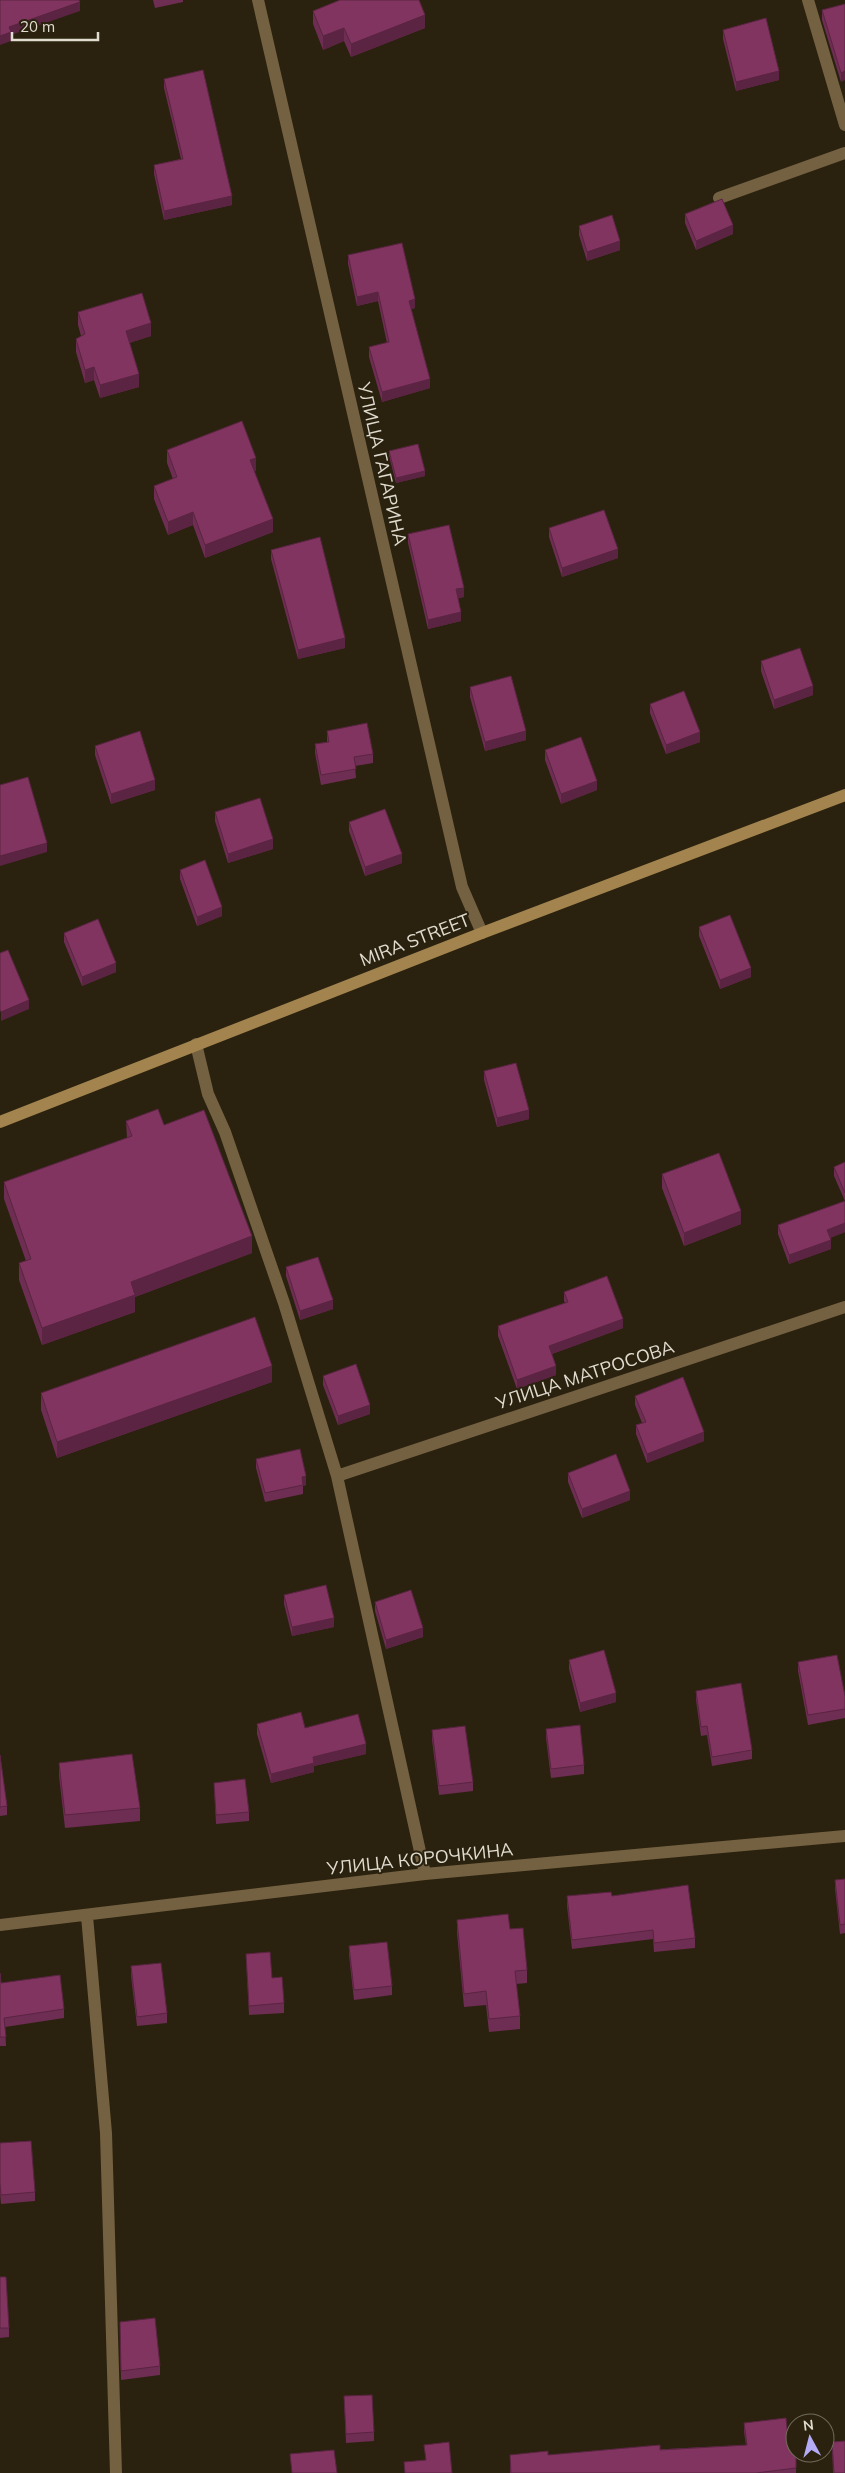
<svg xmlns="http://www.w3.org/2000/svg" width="845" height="2473" font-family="Mulish,sans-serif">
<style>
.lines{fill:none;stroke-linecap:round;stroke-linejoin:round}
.street{stroke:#746141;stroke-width:12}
.secondary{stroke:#a3844f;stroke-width:12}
.wall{fill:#6e2d52}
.shaded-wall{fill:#5a2442}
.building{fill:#80345f;stroke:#5a2442}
.labels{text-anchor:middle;stroke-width:4;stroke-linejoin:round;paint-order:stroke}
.street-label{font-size:18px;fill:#e1dcd0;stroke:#2a220f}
</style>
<rect width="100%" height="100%" fill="#2a220f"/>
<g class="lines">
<path class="street" d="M 258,0 L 462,887 L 482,933
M 808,0 L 845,125
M 719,198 L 845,153
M 196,1044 L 208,1094 L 225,1132 L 284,1303 L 337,1476 L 425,1874
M 337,1476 L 845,1307
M 87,1916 L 106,2133 L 116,2473
M 0,1925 L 425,1874 L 845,1836"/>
<path class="secondary" d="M 0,1122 L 482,933 L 845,795"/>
</g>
<path class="wall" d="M 153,0 L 183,0 L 183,2 L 155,8 Z
M 845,4 L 841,82 L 822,20 L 822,10 Z
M 313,11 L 425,28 L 351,57 L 344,41 L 323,50 L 313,24 Z
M 723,30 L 779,80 L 736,91 L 723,39 Z
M 164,79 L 232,205 L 164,220 L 154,174 L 154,165 L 181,159 L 164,88 Z
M 685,214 L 733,234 L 696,250 L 685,223 Z
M 579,226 L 620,250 L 587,261 L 579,235 Z
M 348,255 L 415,308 L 411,309 L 430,388 L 382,402 L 369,357 L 369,347 L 387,343 L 378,301 L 357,306 L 348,264 Z
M 78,312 L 151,336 L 129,343 L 139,387 L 100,398 L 94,380 L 85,383 L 76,352 L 76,339 L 81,336 L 78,325 Z
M 167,450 L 256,471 L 254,471 L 273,532 L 205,558 L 193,525 L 168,535 L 154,499 L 154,486 L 173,479 L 167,463 Z
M 389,451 L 425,476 L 396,483 L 389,456 Z
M 549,528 L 618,558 L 562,577 L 549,537 Z
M 408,534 L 464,597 L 458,598 L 461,621 L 428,629 L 408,543 Z
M 271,550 L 345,648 L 298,659 L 271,559 Z
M 761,661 L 813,695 L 774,709 L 761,671 Z
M 470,687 L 526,740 L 485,751 L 470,697 Z
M 650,704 L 700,742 L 666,754 L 650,713 Z
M 327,731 L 373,754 L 373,763 L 355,766 L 356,778 L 321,785 L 315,753 L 315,744 L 327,742 Z
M 95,746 L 155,790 L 111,804 L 95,755 Z
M 545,750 L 597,790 L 561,804 L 545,760 Z
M 215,812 L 273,849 L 228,863 L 215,821 Z
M 349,822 L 402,863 L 365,876 L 349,831 Z
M 180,870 L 222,916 L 197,926 L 180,879 Z
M 699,927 L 751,977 L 720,989 L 699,936 Z
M 64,933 L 116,972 L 82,986 L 64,942 Z
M 484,1071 L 529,1119 L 497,1127 L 484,1080 Z
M 126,1121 L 164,1125 L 252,1253 L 135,1297 L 135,1312 L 42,1345 L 19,1280 L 19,1263 L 26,1261 L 4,1199 L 4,1182 L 127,1138 Z
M 845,1162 L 845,1232 L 830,1238 L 831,1249 L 789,1264 L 778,1234 L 778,1225 L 845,1201 L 834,1176 L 834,1167 Z
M 662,1174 L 741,1224 L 684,1246 L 662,1188 Z
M 286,1267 L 333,1309 L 300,1320 L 286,1276 Z
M 564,1292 L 623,1328 L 552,1354 L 556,1375 L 517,1389 L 498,1336 L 498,1326 L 565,1303 L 564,1301 Z
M 323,1376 L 370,1414 L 338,1425 L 323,1385 Z
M 272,1382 L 57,1458 L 41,1410 L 41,1393 Z
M 635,1396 L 704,1441 L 647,1463 L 636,1434 L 636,1425 L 642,1423 L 635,1405 Z
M 256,1459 L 306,1485 L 303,1486 L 303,1494 L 265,1502 L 256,1468 Z
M 568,1473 L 630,1500 L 582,1518 L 568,1482 Z
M 284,1595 L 334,1627 L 292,1636 L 284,1604 Z
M 375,1602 L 423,1637 L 386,1649 L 375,1611 Z
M 569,1660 L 616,1702 L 580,1712 L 569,1669 Z
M 798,1662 L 845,1696 L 845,1718 L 808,1725 L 798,1671 Z
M 696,1691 L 752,1750 L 752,1759 L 712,1766 L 707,1735 L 701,1736 L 696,1700 Z
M 257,1724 L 305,1728 L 366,1754 L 314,1766 L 314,1772 L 271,1783 L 257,1734 Z
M 546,1729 L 584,1765 L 584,1774 L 551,1778 L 546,1738 Z
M 432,1730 L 473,1782 L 473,1791 L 439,1795 L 432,1740 Z
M 0,1755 L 7,1806 L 7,1815 L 0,1816 Z
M 59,1763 L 140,1808 L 140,1821 L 65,1828 L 59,1776 Z
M 214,1783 L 249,1812 L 249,1821 L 216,1824 Z
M 845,1879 L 845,1933 L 840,1934 L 835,1889 L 835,1880 Z
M 567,1896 L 612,1896 L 695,1938 L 695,1948 L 654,1952 L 653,1939 L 572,1949 L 567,1906 Z
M 457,1920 L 510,1929 L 527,1970 L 527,1983 L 516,1984 L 520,2016 L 520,2029 L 489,2032 L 486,2005 L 464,2007 L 457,1933 Z
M 349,1946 L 392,1986 L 392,1995 L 354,2000 L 349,1955 Z
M 246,1954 L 272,1978 L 284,2003 L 284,2013 L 249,2015 Z
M 131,1966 L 167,2013 L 167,2023 L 137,2026 L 131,1976 Z
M 0,1973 L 1,1983 L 64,2009 L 64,2018 L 5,2027 L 6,2046 L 0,2046 Z
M 0,2143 L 35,2192 L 35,2201 L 1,2204 L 0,2192 Z
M 0,2277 L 9,2328 L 9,2337 L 0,2338 Z
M 120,2322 L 160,2366 L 160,2375 L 121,2380 Z
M 344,2396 L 374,2432 L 374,2441 L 346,2443 Z
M 744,2423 L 788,2439 L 796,2453 L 796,2473 L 510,2473 L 510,2455 L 548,2455 L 746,2445 L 744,2432 Z
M 832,2442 L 845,2473 L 833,2473 Z"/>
<path class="shaded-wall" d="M 80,2 L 80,11 L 11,35 L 11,41 L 0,45 L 0,36 L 9,27 Z
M 425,15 L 425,28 L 351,57 L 351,44 Z
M 344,28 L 344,41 L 323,50 L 323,36 Z
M 779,71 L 779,80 L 736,91 L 736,82 Z
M 845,71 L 845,80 L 841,82 L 841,73 Z
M 232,196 L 232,205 L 164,220 L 164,211 Z
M 733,225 L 733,234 L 696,250 L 696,241 Z
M 620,241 L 620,250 L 587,261 L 587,252 Z
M 378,292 L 378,301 L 357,306 L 357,297 Z
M 415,299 L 415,308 L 409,310 L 409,301 Z
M 151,323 L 151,336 L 126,344 L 126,331 Z
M 94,367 L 94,380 L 85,383 L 85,370 Z
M 139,374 L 139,387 L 100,398 L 100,385 Z
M 430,379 L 430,388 L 382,402 L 382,392 Z
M 256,458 L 256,471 L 250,473 L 250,460 Z
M 425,471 L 425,476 L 396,483 L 396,478 Z
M 193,512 L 193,525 L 168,535 L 168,522 Z
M 273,519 L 273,532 L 205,558 L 205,545 Z
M 618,549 L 618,558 L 562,577 L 562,568 Z
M 464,588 L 464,597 L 456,599 L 456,589 Z
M 461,612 L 461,621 L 428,629 L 428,620 Z
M 345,638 L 345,648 L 298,659 L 298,650 Z
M 813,686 L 813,695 L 774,709 L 774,700 Z
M 526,731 L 526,740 L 485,751 L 485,742 Z
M 700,732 L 700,742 L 666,754 L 666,745 Z
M 155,780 L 155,790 L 111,804 L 111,794 Z
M 597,781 L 597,790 L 561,804 L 561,794 Z
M 273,839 L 273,849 L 228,863 L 228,854 Z
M 47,843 L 47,852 L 0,866 L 0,856 Z
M 402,854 L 402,863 L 365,876 L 365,867 Z
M 222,907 L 222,916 L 197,926 L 197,917 Z
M 116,963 L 116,972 L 82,986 L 82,977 Z
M 751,968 L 751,977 L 720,989 L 720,980 Z
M 29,1000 L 29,1009 L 1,1021 L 1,1012 Z
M 529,1110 L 529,1119 L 497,1127 L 497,1118 Z
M 741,1211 L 741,1224 L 684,1246 L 684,1233 Z
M 845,1223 L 845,1232 L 827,1239 L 827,1230 Z
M 252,1236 L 252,1253 L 135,1297 L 135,1312 L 42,1345 L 42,1328 L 131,1282 Z
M 831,1240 L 831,1249 L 789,1264 L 789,1255 Z
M 333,1300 L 333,1309 L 300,1320 L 300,1311 Z
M 623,1319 L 623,1328 L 549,1355 L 549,1346 Z
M 272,1366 L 272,1382 L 57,1458 L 57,1442 Z
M 556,1366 L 556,1375 L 517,1389 L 517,1380 Z
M 370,1405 L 370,1414 L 338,1425 L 338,1416 Z
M 704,1432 L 704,1441 L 647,1463 L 647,1454 Z
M 306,1476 L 306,1485 L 303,1486 L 302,1477 Z
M 630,1491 L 630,1500 L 582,1518 L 582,1509 Z
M 334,1618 L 334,1627 L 292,1636 L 292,1627 Z
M 423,1628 L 423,1637 L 386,1649 L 386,1640 Z
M 616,1693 L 616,1702 L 580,1712 L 580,1703 Z
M 366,1744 L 366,1754 L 314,1766 L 314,1772 L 271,1783 L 271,1774 L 313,1757 Z"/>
<path class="building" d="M 0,0 L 79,0 L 80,2 L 9,27 L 11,32 L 0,36 Z
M 340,0 L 419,0 L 425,15 L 351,44 L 344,28 L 323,36 L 313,11 Z
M 845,4 L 845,71 L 841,73 L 822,10 Z
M 766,18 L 779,71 L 736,82 L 723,30 Z
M 203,70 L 232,196 L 164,211 L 154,165 L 183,159 L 164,79 Z
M 722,199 L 733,225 L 696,241 L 685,214 Z
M 612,215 L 620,241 L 587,252 L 579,226 Z
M 402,243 L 415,299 L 409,301 L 430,379 L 382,392 L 369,347 L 389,342 L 378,292 L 357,297 L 348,255 Z
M 142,293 L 151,323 L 126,331 L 139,374 L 100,385 L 94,367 L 85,370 L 76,339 L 85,334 L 78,312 Z
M 242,421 L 256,458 L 250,460 L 273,519 L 205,545 L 193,512 L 168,522 L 154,486 L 177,477 L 167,450 Z
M 418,444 L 425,471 L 396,478 L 389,451 Z
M 604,510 L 618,549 L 562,568 L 549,528 Z
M 449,525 L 464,588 L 456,589 L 461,612 L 428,620 L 408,534 Z
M 320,537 L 345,638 L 298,650 L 271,550 Z
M 800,648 L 813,686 L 774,700 L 761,661 Z
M 511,676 L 526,731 L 485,742 L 470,687 Z
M 684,691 L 700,732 L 666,745 L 650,704 Z
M 367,723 L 373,754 L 354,757 L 356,769 L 321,775 L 315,744 L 329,742 L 327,731 Z
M 140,731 L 155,780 L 111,794 L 95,746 Z
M 581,737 L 597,781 L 561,794 L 545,750 Z
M 28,777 L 47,843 L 0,856 L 0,785 Z
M 260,798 L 273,839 L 228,854 L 215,812 Z
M 385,809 L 402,854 L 365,867 L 349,822 Z
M 205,860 L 222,907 L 197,917 L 180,870 Z
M 730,915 L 751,968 L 720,980 L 699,927 Z
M 98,919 L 116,963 L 82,977 L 64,933 Z
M 8,950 L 29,1000 L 1,1012 L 0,1010 L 0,953 Z
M 516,1063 L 529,1110 L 497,1118 L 484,1071 Z
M 158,1109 L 164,1125 L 204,1110 L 252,1236 L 131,1282 L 135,1295 L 42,1328 L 19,1263 L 31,1259 L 4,1182 L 132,1136 L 126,1121 Z
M 719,1153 L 741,1211 L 684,1233 L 662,1174 Z
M 845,1162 L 845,1193 L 834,1167 Z
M 845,1201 L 845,1223 L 827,1230 L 831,1240 L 789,1255 L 778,1225 Z
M 318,1257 L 333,1300 L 300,1311 L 286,1267 Z
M 607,1276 L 623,1319 L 549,1346 L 556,1366 L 517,1380 L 498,1326 L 568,1302 L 564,1292 Z
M 255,1317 L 272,1366 L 57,1442 L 41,1393 Z
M 356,1364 L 370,1405 L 338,1416 L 323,1376 Z
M 683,1377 L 704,1432 L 647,1454 L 636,1425 L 646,1422 L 635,1396 Z
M 300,1449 L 306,1476 L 302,1477 L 303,1485 L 265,1493 L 256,1459 Z
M 616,1454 L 630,1491 L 582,1509 L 568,1473 Z
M 326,1585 L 334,1618 L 292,1627 L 284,1595 Z
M 411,1590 L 423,1628 L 386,1640 L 375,1602 Z
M 604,1650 L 616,1693 L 580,1703 L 569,1660 Z
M 837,1655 L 845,1696 L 845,1709 L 808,1715 L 798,1662 Z
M 741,1683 L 752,1750 L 712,1757 L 707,1726 L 701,1727 L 696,1691 Z
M 301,1712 L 305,1728 L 358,1714 L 366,1744 L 313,1757 L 314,1763 L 271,1774 L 257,1724 Z
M 580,1725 L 584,1765 L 551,1769 L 546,1729 Z
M 465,1726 L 473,1782 L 439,1786 L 432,1730 Z
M 132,1754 L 140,1808 L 65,1815 L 59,1763 Z
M 0,1755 L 7,1806 L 0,1807 Z
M 245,1779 L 249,1812 L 216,1815 L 214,1783 Z
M 845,1879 L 845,1924 L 840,1925 L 835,1880 Z
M 688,1885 L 695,1938 L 654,1943 L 653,1930 L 572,1940 L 567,1896 L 611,1892 L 612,1896 Z
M 508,1914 L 510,1929 L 523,1928 L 527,1970 L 515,1971 L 520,2016 L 489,2019 L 486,1991 L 464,1994 L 457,1920 Z
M 387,1942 L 392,1986 L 354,1990 L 349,1946 Z
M 270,1952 L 272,1978 L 282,1977 L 284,2003 L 249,2006 L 246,1954 Z
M 161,1963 L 167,2013 L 137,2017 L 131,1966 Z
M 0,1973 L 1,1983 L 60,1975 L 64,2009 L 4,2018 L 6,2037 L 0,2037 Z
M 31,2141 L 35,2192 L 1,2195 L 0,2183 L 0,2143 Z
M 0,2277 L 6,2277 L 9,2328 L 0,2328 Z
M 155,2318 L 160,2366 L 121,2371 L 120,2322 Z
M 372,2395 L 374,2432 L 346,2434 L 344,2396 Z
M 786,2418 L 788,2439 L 795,2438 L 795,2453 L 796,2453 L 796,2468 L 756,2473 L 511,2473 L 510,2455 L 548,2451 L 548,2455 L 660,2445 L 660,2450 L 747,2445 L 744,2423 Z
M 845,2441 L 845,2473 L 834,2473 L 832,2442 Z
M 449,2442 L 452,2473 L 405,2473 L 404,2462 L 426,2460 L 424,2445 Z
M 334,2450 L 337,2473 L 292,2473 L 290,2454 Z"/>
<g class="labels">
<g class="street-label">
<text transform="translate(382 464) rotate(77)" y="6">УЛИЦА ГАГАРИНА</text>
<text transform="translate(415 940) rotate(-21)" y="6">MIRA STREET</text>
<text transform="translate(585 1375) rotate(-18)" y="6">УЛИЦА МАТРОСОВА</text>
<text transform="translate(420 1859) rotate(-6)" y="6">УЛИЦА КОРОЧКИНА</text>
</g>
</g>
<g transform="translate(810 2438) rotate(353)"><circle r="24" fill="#2a220f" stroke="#736c5c"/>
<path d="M0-4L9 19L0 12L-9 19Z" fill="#b5acf8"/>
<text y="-8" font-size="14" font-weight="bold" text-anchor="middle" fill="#e1dcd0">N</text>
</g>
<path d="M12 32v8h86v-8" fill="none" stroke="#e1dcd0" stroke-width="2.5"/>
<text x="20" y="32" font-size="15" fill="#e1dcd0" stroke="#2a220f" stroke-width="4" paint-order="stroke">20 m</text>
</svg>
